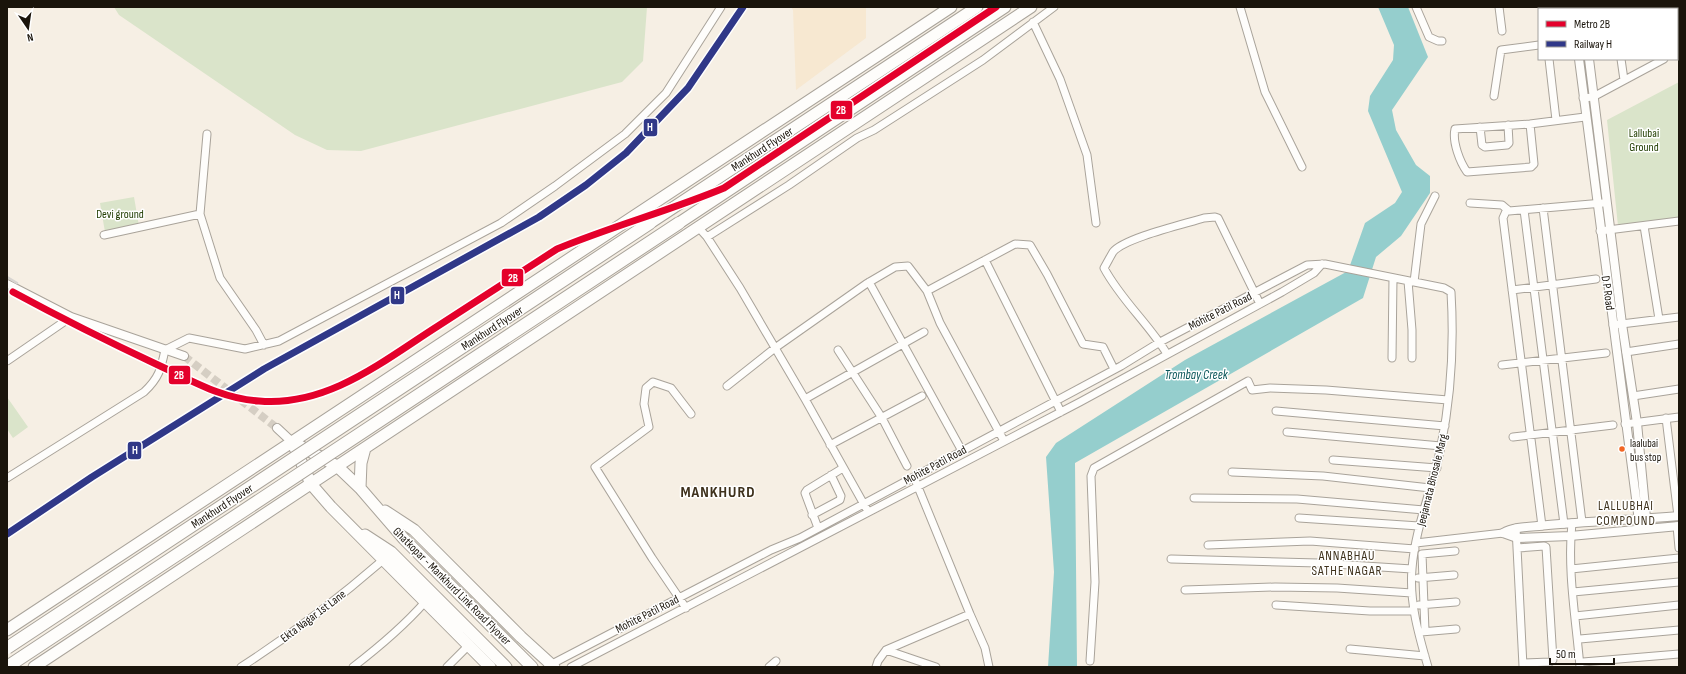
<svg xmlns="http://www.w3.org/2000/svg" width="1686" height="674" font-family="'Sofia Sans Condensed',sans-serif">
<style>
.built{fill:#f7e8d1}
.green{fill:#dae4ca}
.water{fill:#95cecd}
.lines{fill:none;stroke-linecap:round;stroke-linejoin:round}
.tertiary-tunnel{stroke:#d5cec3;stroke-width:8;stroke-dasharray:8 4;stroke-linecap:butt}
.minor-casing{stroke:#a9a39a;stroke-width:9}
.tertiary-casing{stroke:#a9a39a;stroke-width:10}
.trunk-casing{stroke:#a9a39a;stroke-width:13}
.minor{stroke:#fefdfb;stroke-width:7}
.tertiary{stroke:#fefdfb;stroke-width:8}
.trunk{stroke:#fefdfb;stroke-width:11}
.rail{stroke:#d7d4d0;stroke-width:2.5}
.motorway-bridge-casing{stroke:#a9a39a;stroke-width:14;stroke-linecap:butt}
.motorway-bridge{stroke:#fefdfb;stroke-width:12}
.rail-1-casing{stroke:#fff;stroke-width:10}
.rail-1{stroke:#303888;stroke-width:7}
.metro-1-casing{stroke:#fff;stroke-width:10}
.metro-1{stroke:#e4002b;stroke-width:7}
.bus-dot{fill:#f26522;stroke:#fff;stroke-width:1.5}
.labels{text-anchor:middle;stroke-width:3;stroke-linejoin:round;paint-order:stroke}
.bus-label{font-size:11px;fill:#1a140b;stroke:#fff;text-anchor:start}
.park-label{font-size:12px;fill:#223e03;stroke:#fff}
.street-label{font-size:12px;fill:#1a140b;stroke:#fff}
.water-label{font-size:13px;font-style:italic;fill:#085558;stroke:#fff}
.neighbourhood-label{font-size:13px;letter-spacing:1px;fill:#3e311c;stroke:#fff}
.district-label{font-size:16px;font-weight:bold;letter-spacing:1px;fill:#3e311c;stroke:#fff}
.line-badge{stroke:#fff;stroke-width:1.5}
.badge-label{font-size:11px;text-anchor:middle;font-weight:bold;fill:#fff}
</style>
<rect width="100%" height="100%" fill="#f6efe4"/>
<path class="built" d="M 791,7 L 866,7 L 866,38 L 796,90 L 793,10 Z"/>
<path class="green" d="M 114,7 L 647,7 L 643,61 L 622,82 L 361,151 L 327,150 L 295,135 L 119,15 Z
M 1679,82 L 1679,218 L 1618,226 L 1607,120 Z
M 134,197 L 139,226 L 105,232 L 100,203 Z
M 7,397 L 28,427 L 13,438 L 7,429 Z"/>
<path class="water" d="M 1378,7 L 1408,7 L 1428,57 L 1392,110 L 1396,130 L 1416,165 L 1430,176 L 1430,193 L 1401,236 L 1376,257 L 1363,298 L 1075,463 L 1077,667 L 1048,667 L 1054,572 L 1046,457 L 1056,443 L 1185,360 L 1348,271 L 1365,223 L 1395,203 L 1402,192 L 1368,111 L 1370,96 L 1393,60 L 1394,45 Z"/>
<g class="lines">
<path class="tertiary-tunnel" d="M 184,356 L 277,428"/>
<defs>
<path id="minor" d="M 1240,7 L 1265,92 L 1302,167
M 1416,7 L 1429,37 L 1438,41 L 1442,41
M 1499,7 L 1502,31
M 1615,7 L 1615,9
M 1033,22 L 1060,79 L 1087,155 L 1096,223
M 1678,52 L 1679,54
M 1549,59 L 1556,120
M 1621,59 L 1624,80
M 1494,96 L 1501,50 L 1539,45
M 1583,98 L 1593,97 L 1664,59
M 1530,124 L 1534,164 L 1531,167 L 1467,172 C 1460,162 1452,142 1455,129 L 1530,124 L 1585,117
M 1480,127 L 1482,145 L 1485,147 L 1507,145 L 1509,143 L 1508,125
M 207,134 L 200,214 L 220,278 L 256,330 L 264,345
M 1470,203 L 1502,205 L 1509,211 L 1603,203
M 1543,208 L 1582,522
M 1507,209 L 1503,218 L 1542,526
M 1524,210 L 1564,524
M 1644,226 L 1659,319
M 698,227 L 707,237 L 789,185 L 857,138 L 874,130 L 983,60 L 1054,7
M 1600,231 L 1679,221
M 104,235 L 200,214
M 707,237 L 740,288 L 805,399 L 866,508
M 985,260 L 1061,412
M 1408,281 L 1412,330 L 1412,358
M 869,282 L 962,451
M 1414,282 L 1421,224 L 1435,196
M 1512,290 L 1596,279
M 927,291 L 1015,244 L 1030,245 L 1047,274 L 1083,344 L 1103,347 L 1114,369
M 1613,325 L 1679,317
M 838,350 L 882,418 L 907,466
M 1626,352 L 1679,344
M 1167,354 C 1149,324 1121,300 1104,268 C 1107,263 1110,257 1113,252 C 1124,238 1185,224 1204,218 L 1215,217 L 1218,218 L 1260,304
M 1392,358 L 1393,278
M 7,361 L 71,317
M 1502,365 L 1606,353
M 727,386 L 775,348 L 866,284 L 895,267 L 908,266 L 927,291 L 940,323 L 1004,441
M 1633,396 L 1679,389
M 805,399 L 924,332
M 1276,411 L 1445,426
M 1666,418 L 1678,516
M 1625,424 L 1679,417
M 1287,432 L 1441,446
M 1513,437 L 1613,425
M 830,445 L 922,396
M 1333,460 L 1437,468
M 1232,472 L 1323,476 L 1430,488
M 7,478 L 144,392 C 159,378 161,369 165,350 L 189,338 L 245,349 L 279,341 L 501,223 L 555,186 L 625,134 L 666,93 L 721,7
M 916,482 L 970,614 L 985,648 L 989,667
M 1194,498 L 1297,499 L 1424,510
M 812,515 L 840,500 L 841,496 L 831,475
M 1299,518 L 1419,526
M 1572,523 C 1567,570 1576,620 1580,667
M 1677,526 L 1679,548
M 818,528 L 805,493 L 807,490 L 843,468
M 1516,528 L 1523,666
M 1416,543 L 1503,533
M 1208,545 L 1310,541 L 1415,549
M 1518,548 L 1544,546 L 1546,547 L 1553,660 L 1550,662 L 1523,663
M 1171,559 L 1318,563 L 1412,569
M 1571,569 L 1679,558
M 1418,578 L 1454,575
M 1185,590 L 1275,587 L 1337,588 L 1412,593
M 1573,592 L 1679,582
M 1276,605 L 1370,611 L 1414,611
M 1419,605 L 1456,602
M 686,608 L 652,558 L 595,467 L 649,427 L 644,404 L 646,388 L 653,382 L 671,388 L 691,414
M 1575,616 L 1679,605
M 1425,631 L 1422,554 L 1455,551
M 1421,632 L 1456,629
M 1580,639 L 1679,630
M 1350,649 L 1425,656
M 886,650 L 936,667
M 1090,661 L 1095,582 L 1091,476 L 1094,468 L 1248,381 L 1252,390 L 1270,388 L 1326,390 L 1448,400
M 1583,662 L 1679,654
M 548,666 L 771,550 L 800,538 L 1121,366 L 1160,342 L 1307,265 L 1325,264 L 1444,288 L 1451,292 C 1454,342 1451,397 1441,446 C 1433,487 1415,527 1412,569 C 1409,602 1419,636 1428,667
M 241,667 C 291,635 338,599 383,560
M 353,667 C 379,647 403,627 425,602
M 447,667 L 468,646
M 571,667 L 1080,402 L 1282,292 L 1314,273 L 1322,264
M 769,667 L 776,661
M 876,667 L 878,661 L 886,650 L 970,614"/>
<path id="tertiary" d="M 1573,7 L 1573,9
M 1582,7 L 1582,9
M 1579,59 L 1640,529
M 1589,59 L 1622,324 L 1637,423 L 1647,528
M 7,284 L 71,317 L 184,356
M 277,428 L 292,442
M 1503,533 C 1515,526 1533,527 1548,525 C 1591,521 1635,520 1679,516
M 1503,533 L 1517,538 L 1570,536 L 1679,526"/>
<path id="trunk" d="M 650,223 L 977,7
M 679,223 L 1005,7
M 300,446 L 337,466 L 360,488 L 404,539 L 532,667
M 295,448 L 311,484 L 331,507 L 490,667
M 360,488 L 361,463 L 365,448
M 385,511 L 414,530 L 521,637 L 554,667
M 365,535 L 391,552 L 506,667
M 7,630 L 951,7
M 34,667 L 1031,7"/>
</defs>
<use href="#minor" class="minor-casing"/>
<use href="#tertiary" class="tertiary-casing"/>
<use href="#trunk" class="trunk-casing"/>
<use href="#minor" class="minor"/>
<use href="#tertiary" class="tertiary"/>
<use href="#trunk" class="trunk"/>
<path class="rail" d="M 7,277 L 17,283
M 7,289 L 13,292"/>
<defs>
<path id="motorway-bridge" d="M 7,648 L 650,223
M 7,667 L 679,223"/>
</defs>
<use href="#motorway-bridge" class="motorway-bridge-casing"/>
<use href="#motorway-bridge" class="motorway-bridge"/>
<defs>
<path id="rail-1" d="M 7,534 L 92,477 L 264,369 L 539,217 L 586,185 L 626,153 L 688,88 L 743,7"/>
</defs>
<use href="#rail-1" class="rail-1-casing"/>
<use href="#rail-1" class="rail-1"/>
<defs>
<path id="metro-1" d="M 13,292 C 61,318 109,342 158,365 C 191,380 222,399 259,401 C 328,407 383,361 438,326 C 478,300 517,275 557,249 C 612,226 669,211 724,188 L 996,7"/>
</defs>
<use href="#metro-1" class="metro-1-casing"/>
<use href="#metro-1" class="metro-1"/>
</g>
<circle class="bus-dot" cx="1622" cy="449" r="3.5"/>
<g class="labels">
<g class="bus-label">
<text x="1630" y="447">laalubai<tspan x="1630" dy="14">bus stop</tspan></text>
</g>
<g class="park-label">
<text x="1644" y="137">Lallubai<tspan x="1644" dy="14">Ground</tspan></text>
<text x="120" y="218">Devi ground</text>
</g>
<g class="street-label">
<text transform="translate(762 149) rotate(-33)" y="4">Mankhurd Flyover</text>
<text transform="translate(1608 293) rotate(82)" y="4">D P Road</text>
<text transform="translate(1220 311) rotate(-27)" y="4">Mohite Patil Road</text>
<text transform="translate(492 328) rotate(-33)" y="4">Mankhurd Flyover</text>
<text transform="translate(935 465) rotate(-28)" y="4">Mohite Patil Road</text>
<text transform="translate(1432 480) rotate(-76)" y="4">Jeejamata Bhosale Marg</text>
<text transform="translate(222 506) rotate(-33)" y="4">Mankhurd Flyover</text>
<text transform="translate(452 586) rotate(45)" y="4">Ghatkopar - Mankhurd Link Road Flyover</text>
<text transform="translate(647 614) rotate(-27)" y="4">Mohite Patil Road</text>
<text transform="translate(313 616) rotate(-37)" y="4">Ekta Nagar 1st Lane</text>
</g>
<g class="water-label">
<text x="1196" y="379">Trombay Creek</text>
</g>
<g class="neighbourhood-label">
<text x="1626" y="510">LALLUBHAI<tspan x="1626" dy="15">COMPOUND</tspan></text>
<text x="1347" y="560">ANNABHAU<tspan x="1347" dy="15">SATHE NAGAR</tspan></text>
</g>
<g class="district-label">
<text x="718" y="497">MANKHURD</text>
</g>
</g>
<g class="line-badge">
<rect x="830" y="100" width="23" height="20" rx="4" fill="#e4002b"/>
<rect x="643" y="118" width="15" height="19" rx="4" fill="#303888"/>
<rect x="501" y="268" width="23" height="19" rx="4" fill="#e4002b"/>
<rect x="390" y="286" width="15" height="19" rx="4" fill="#303888"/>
<rect x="168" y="365" width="23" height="20" rx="4" fill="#e4002b"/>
<rect x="127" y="441" width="15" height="19" rx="4" fill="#303888"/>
</g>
<g class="badge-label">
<text x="841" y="114">2B</text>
<text x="650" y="131">H</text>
<text x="513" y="282">2B</text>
<text x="397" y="299">H</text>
<text x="179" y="379">2B</text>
<text x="135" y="454">H</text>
</g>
<rect width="1686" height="674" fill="none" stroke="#1a140b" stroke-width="16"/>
<rect x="1538" y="8" width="140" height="52" fill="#ffffff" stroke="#a3a19d"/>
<rect x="1546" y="21" width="20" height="6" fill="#e4002b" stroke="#a3a19d"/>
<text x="1574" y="28" font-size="12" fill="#1a140b">Metro 2B</text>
<rect x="1546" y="41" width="20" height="6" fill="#303888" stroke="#a3a19d"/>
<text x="1574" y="48" font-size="12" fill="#1a140b">Railway H</text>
<g transform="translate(28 28) rotate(167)" stroke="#ffffff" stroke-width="3" paint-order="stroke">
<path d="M0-3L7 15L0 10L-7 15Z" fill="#1a140b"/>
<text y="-6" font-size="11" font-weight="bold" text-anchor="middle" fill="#1a140b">N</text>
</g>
<path d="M1550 658v6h64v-6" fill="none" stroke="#1a140b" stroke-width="2"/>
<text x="1556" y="658" font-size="12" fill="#1a140b" stroke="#ffffff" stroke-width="3" paint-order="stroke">50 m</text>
</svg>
